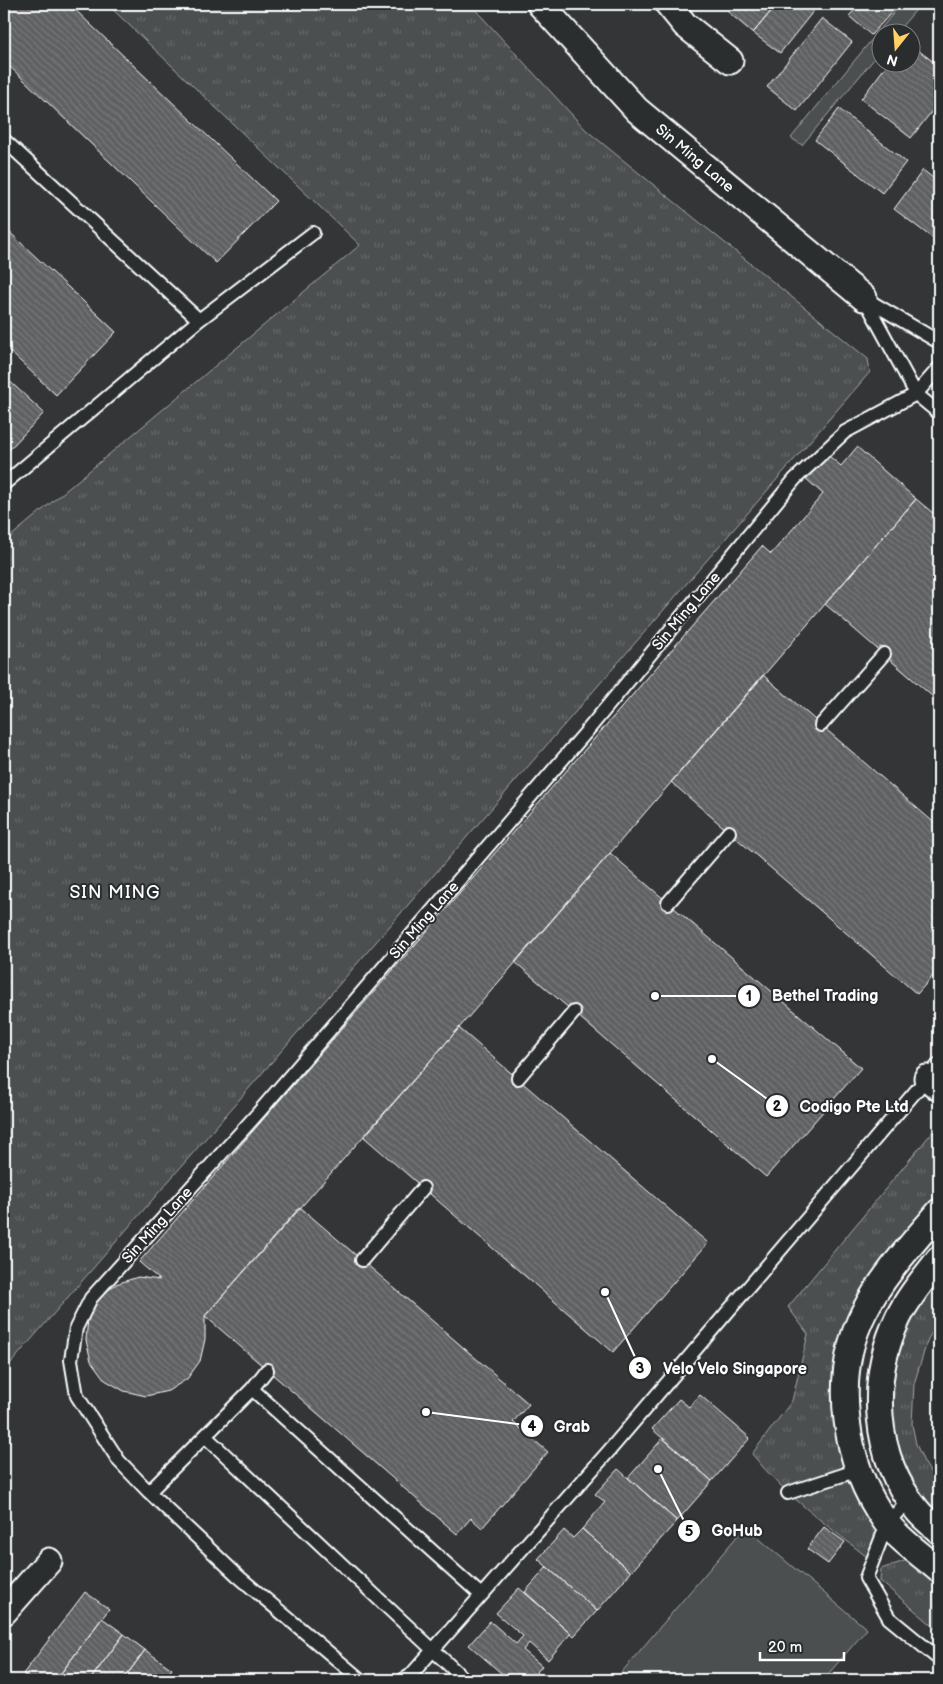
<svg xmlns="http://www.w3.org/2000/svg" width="943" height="1684" font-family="'Balsamiq Sans',sans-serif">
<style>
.grass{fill:url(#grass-tufts);stroke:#a6a7a8}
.garden{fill:#4c4f50;stroke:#a6a7a8}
.building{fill:url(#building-back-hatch);stroke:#fff}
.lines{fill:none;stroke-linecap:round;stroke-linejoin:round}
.lane-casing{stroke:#fff;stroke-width:16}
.street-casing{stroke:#fff;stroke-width:29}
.lane{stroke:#2a2d2e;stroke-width:12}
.street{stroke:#2a2d2e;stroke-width:25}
.labels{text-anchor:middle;stroke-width:4;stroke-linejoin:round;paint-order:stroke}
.street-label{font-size:15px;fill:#fff;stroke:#2a2d2e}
.quarter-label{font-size:18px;letter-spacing:1px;fill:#fff;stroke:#2a2d2e}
.leader{fill:none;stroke:#fff;stroke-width:2}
.callout-dot{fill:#fff;stroke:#2a2d2e;stroke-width:2}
.mark-label{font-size:15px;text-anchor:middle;font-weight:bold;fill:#111}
.callout-label{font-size:16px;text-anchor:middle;font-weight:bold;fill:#fff;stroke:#2a2d2e;stroke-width:4;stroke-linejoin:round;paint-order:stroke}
</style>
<defs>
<pattern id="grass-tufts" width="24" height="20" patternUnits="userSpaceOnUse" patternTransform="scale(1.25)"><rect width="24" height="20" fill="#4c4f50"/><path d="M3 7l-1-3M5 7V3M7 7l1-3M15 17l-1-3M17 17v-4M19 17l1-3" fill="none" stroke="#67696a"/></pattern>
<pattern id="building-back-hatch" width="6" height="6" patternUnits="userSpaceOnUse" patternTransform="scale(1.25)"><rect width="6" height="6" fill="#5f6162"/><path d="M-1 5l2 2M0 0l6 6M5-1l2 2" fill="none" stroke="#77797a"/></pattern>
</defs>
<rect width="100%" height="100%" fill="#333536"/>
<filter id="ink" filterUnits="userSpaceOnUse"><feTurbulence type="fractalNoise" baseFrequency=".02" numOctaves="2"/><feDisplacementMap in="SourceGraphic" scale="10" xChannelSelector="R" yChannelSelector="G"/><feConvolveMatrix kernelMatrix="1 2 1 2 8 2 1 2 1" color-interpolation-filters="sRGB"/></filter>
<g filter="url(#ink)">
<path class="grass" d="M 107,4 L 470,4 L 586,130 L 868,359 L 870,372 L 4,1371 L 4,542 L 360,245 Z
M 939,1124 L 939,1212 L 886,1278 L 846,1387 L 887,1524 L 872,1561 C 830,1527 785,1496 752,1454 L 792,1401 L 808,1334 L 788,1307 Z
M 939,1262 L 939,1321 L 928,1339 L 914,1384 L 912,1424 L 916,1444 L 924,1462 L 939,1486 L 939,1528 L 902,1488 L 883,1368 Z
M 919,1556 L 939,1573 L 939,1631 L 880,1581 L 881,1569 Z"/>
<path class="garden" d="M 901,4 L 921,4 L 897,32 L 880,32 L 880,52 L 802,145 L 791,138 Z
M 745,1527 L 867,1629 L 823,1680 L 615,1680 Z"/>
<path class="building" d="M 4,4 L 69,4 L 276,201 L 216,263 L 4,61 Z
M 734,4 L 777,4 L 753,33 L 728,12 Z
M 777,4 L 819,4 L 780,53 L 753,33 Z
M 860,4 L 887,4 L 894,10 L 871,35 L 849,16 Z
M 822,18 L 852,42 L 797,111 L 767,87 Z
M 910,44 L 939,66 L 939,102 L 911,138 L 861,99 L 889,62 L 910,62 Z
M 839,109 L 906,162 L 882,193 L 815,140 Z
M 923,170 L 939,183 L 939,243 L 894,209 Z
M 4,227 L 116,332 L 56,395 L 4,346 Z
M 4,376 L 44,413 L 4,455 Z
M 857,447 L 916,499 L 459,1028 L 205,1316 L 205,1339 L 200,1361 L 187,1379 L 168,1391 L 146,1396 L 124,1391 L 105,1380 L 91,1361 L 86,1340 L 88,1318 L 99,1298 L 116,1284 L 138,1277 L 160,1280 L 139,1262 L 762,546 L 771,554 L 823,494 L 803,476 L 824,452 L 841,466 Z
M 916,499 L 939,518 L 939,702 L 825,604 Z
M 763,675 L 939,827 L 939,969 L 917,994 L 671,782 Z
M 610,853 L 861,1068 L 766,1177 L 515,962 Z
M 459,1028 L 708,1243 L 613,1352 L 364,1137 Z
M 300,1207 L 529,1404 L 513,1422 L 548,1452 L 482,1528 L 471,1518 L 457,1534 L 205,1316 Z
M 700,1395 L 750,1438 L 712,1481 L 652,1429 L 679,1399 L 689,1407 Z
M 663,1438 L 712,1481 L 677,1521 L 628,1478 Z
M 618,1469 L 677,1521 L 631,1572 L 582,1529 L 605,1502 L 595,1494 Z
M 824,1527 L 845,1542 L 828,1564 L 807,1549 Z
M 582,1529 L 631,1572 L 597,1611 L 538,1559 L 564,1530 L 573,1538 Z
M 547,1567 L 597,1611 L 574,1636 L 525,1592 Z
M 519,1588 L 571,1633 L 548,1660 L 529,1643 L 523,1650 L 542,1666 L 530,1680 L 509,1680 L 469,1645 L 490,1621 L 516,1644 L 523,1636 L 496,1613 Z
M 85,1592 L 109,1609 L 56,1680 L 31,1680 L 23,1674 Z
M 102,1618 L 124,1634 L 90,1680 L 56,1680 Z
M 124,1634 L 145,1650 L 123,1680 L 90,1680 Z
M 145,1650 L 172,1669 L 164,1680 L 123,1680 Z
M 894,1673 L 903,1680 L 889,1680 Z"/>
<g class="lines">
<defs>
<path id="lane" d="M 4,140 L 199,320
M 864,298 L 916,394 L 939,413
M 864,298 L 939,342
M 4,484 L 199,320 L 313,233
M 821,725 L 884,654
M 668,903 L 729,832
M 518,1078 L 574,1012
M 362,1260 L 423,1188
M 252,1389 L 481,1595
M 205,1436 L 465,1680
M 149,1492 L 252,1389 L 267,1370
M 788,1493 L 858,1470
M 909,1499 L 887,1524 L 866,1578 L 889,1618 L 939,1659
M 361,1680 L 238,1576 L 149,1492 L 119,1461 L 77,1396 L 71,1360 L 76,1328 L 91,1298 L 259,1112 L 587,731 L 795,479 L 845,432 L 916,394 L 939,368
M 403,1680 L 410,1676 L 608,1452 L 939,1064"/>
<path id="street" d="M 540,4 L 637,110 L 864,298
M 668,4 L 685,25 L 730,61
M 927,1078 L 939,1088
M 939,1212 C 913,1243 883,1275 864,1312 C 831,1376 844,1465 886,1522 C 899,1540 922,1555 939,1570
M 939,1259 C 925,1277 908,1297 898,1318 C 869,1379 873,1457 917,1510 C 923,1518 932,1524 939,1531
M 4,1612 L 49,1561"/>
</defs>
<use href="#lane" class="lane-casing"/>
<use href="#street" class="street-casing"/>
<use href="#lane" class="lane"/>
<use href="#street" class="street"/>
</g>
</g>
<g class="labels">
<g class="street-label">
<text transform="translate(695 158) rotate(40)" y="5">Sin Ming Lane</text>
<text transform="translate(686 611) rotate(-50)" y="5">Sin Ming Lane</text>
<text transform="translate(424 920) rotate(-49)" y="5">Sin Ming Lane</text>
<text transform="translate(157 1225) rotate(-48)" y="5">Sin Ming Lane</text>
</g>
<g class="quarter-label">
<text x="115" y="898">SIN MING</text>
</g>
</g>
<path class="leader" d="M655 996L749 996M712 1059L777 1106M605 1292L640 1368M426 1412L532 1426M658 1469L689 1531"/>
<g class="callout-dot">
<circle cx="655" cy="996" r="5"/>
<circle cx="712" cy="1059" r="5"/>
<circle cx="605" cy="1292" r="5"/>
<circle cx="426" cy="1412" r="5"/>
<circle cx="658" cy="1469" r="5"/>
<circle cx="749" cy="996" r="12"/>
<circle cx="777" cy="1106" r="12"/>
<circle cx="640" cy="1368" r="12"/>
<circle cx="532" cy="1426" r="12"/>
<circle cx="689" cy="1531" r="12"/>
</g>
<g class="mark-label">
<text x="749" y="1001">1</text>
<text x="777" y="1111">2</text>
<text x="640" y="1373">3</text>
<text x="532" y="1431">4</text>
<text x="689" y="1536">5</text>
</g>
<g class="callout-label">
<text x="825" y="1001">Bethel Trading</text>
<text x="854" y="1112">Codigo Pte Ltd</text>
<text x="735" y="1374">Velo Velo Singapore</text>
<text x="572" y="1432">Grab</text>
<text x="737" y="1536">GoHub</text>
</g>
<rect width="943" height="1684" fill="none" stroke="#2a2d2e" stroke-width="20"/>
<rect x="10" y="10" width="923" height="1664" fill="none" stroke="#fff" stroke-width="2" filter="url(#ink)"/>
<g transform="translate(896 48) rotate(197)"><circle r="24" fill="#2a2d2e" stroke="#7f8182"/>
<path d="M0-4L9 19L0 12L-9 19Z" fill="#ffd166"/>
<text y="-8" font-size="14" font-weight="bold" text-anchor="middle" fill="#ffffff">N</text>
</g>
<path d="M760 1652v8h84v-8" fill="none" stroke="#ffffff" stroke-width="2.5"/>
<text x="768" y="1652" font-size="15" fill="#ffffff" stroke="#2a2d2e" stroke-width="4" paint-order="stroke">20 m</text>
</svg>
